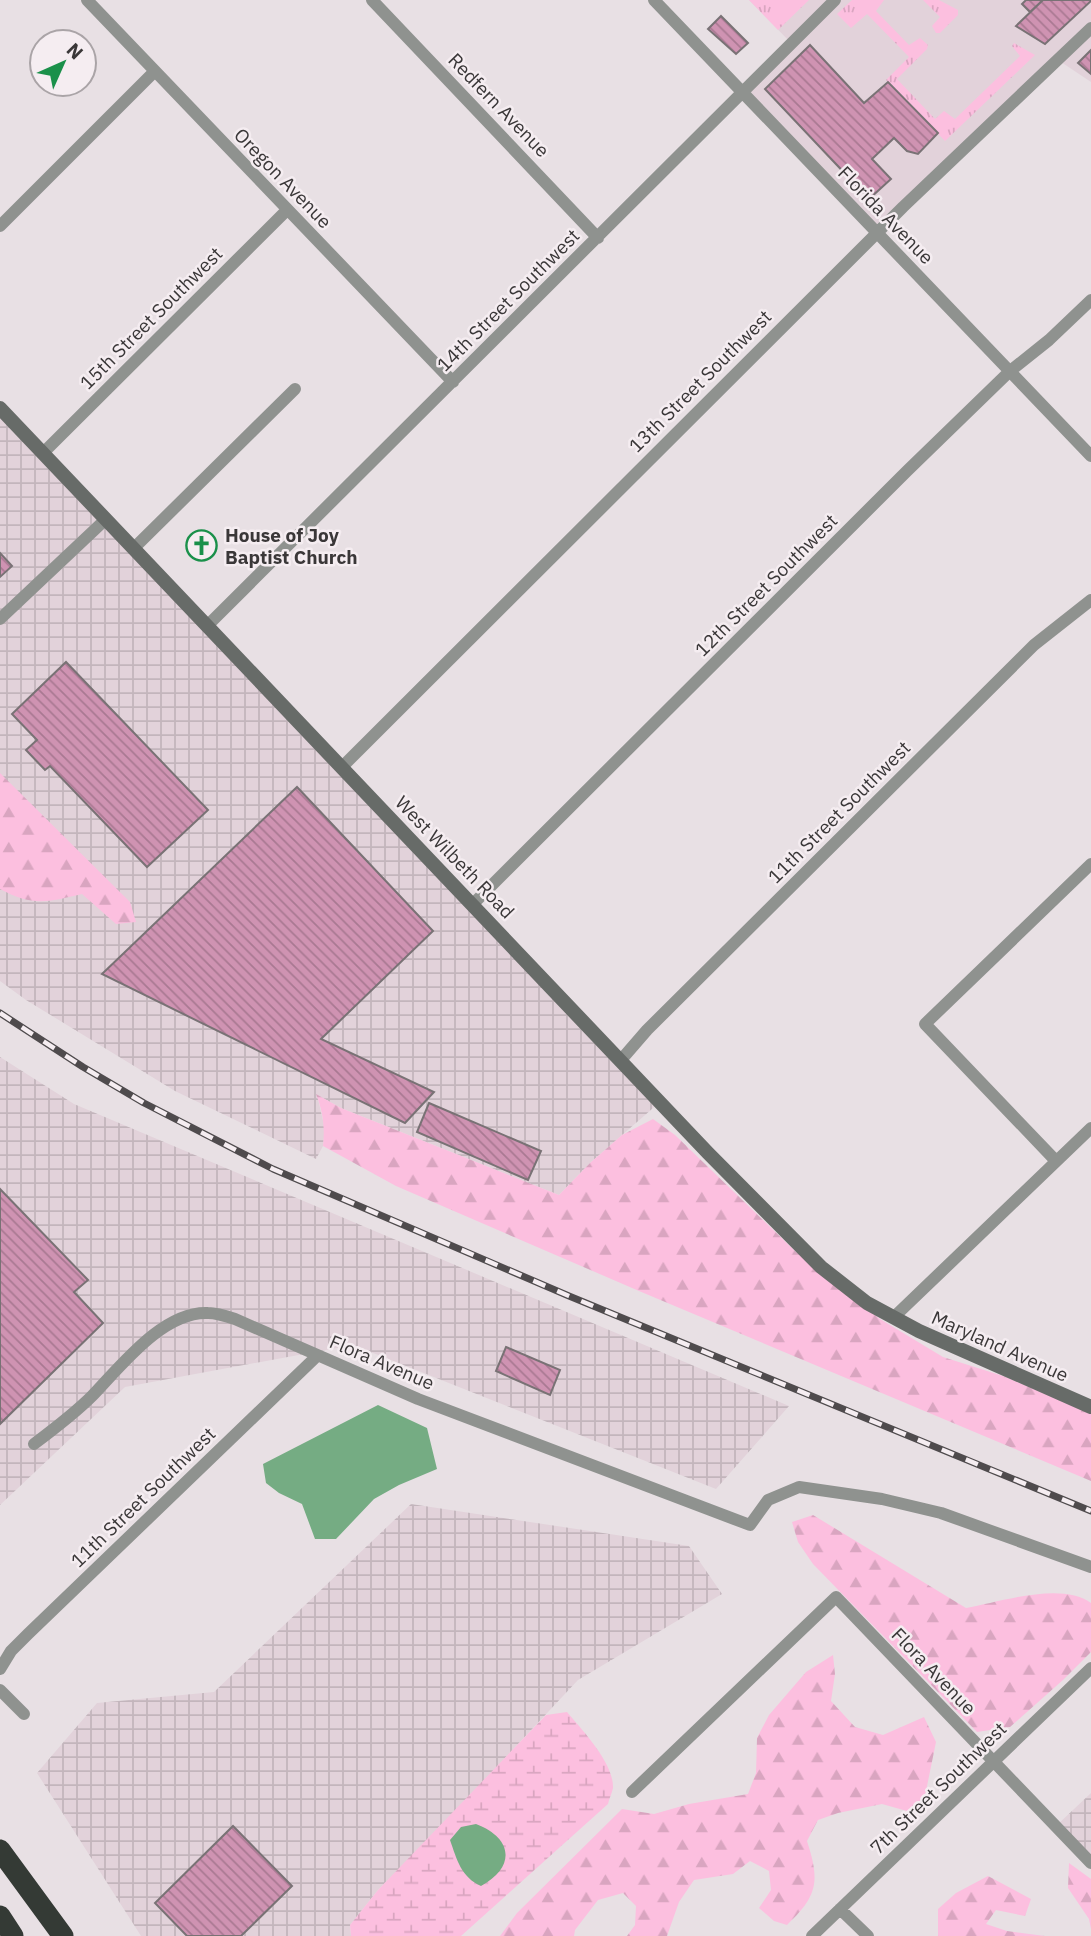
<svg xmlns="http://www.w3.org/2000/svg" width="1091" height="1936" font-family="'IBM Plex Sans',sans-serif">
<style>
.built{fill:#e2d2da}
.industrial{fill:url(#industrial-grid)}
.grass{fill:url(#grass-tufts)}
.forest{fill:url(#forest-firs)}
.wetland{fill:url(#wetland-marsh)}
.water{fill:#75ac83}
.building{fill:url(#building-back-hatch);stroke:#797275;stroke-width:2}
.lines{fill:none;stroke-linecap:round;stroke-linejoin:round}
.street{stroke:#8f928f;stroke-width:12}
.secondary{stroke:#676b68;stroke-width:14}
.highway{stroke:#343a35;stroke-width:21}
.rail-casing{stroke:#4f4b4d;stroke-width:7}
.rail{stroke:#f5edf1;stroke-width:4.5;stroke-dasharray:13;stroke-linecap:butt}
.labels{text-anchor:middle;stroke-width:5;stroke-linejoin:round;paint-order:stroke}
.street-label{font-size:19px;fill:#3a3738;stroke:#f5edf1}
.poi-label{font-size:19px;font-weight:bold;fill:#3a3738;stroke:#f5edf1;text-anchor:start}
</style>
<defs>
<pattern id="industrial-grid" width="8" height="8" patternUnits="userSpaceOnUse" patternTransform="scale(1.75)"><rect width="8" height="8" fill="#e2d2da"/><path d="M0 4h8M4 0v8" fill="none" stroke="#c3b5bc"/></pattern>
<pattern id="grass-tufts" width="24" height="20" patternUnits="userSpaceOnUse" patternTransform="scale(1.75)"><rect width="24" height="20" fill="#fcbfdf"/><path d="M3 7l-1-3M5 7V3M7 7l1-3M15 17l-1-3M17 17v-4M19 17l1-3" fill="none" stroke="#d9a5c0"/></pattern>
<pattern id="forest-firs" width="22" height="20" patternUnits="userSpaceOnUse" patternTransform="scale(1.75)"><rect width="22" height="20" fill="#fcbfdf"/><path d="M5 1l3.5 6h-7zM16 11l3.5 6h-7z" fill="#d9a5c0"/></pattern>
<pattern id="wetland-marsh" width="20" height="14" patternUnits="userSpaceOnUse" patternTransform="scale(1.75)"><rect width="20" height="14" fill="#fcbfdf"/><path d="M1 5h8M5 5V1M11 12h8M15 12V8" fill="none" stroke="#d9a5c0"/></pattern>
<pattern id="building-back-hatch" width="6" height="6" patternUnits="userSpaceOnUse" patternTransform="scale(1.75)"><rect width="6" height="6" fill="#cf93b2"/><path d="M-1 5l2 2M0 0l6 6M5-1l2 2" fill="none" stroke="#a97992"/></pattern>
</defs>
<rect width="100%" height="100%" fill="#e8e0e4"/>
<path class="built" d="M 749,0 L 1091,0 L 1091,82 L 1058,60 L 877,233 L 741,91 L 791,43 Z"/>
<path class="industrial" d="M 0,408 L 660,1102 L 590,1163 L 559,1195 L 341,1108 L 317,1095 L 325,1129 L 323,1146 L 316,1159 L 175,1091 L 26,1000 L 0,981 Z
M 0,1057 L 74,1104 L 789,1406 L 716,1489 L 353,1345 L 125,1387 L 0,1505 Z
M 411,1504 L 689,1546 L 722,1594 L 578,1680 L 434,1834 L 378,1890 L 350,1925 L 351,1936 L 141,1936 L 37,1773 L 97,1703 L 214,1692 Z
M 1091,1793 L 1091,1863 L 1056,1826 Z"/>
<path class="grass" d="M 749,0 L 809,0 L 778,30 Z
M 852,0 L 884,0 L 876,11 L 909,45 L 920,38 L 928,45 L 927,49 L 897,79 L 935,119 L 944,111 L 955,119 L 1020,56 L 1012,46 L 1014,43 L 1035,55 L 945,141 L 886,80 L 909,57 L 867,14 L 851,28 L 837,14 Z
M 923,0 L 939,0 L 958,10 L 958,15 L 940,33 L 936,33 L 932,26 L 940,17 Z"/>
<path class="forest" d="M 0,773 L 130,902 L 136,922 L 116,924 L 82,894 C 48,902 33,907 0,889 Z
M 316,1094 L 341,1108 L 559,1195 L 590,1163 L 622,1135 L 653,1119 L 675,1135 L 795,1251 L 880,1319 L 943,1357 L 1003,1376 L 1091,1413 L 1091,1481 L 639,1291 L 396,1186 L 323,1146 C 325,1127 323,1112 316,1094 Z
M 813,1515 L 966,1608 C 1000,1602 1062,1581 1091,1603 L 1091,1652 L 1063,1680 L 1010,1727 L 977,1732 L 813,1564 L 798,1542 L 792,1522 Z
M 833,1655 L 835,1674 L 831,1701 L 855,1727 L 883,1735 L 924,1717 L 936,1742 L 925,1796 L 914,1813 L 882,1804 L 838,1813 L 818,1820 L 807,1841 C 820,1881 818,1896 787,1925 L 774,1921 L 759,1908 L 771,1890 L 769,1871 L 750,1861 L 733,1874 L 694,1880 L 679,1902 L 667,1936 L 627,1936 L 635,1925 L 636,1906 L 623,1893 L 598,1900 L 575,1930 L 574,1936 L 500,1936 L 517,1913 L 622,1809 L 654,1814 L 689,1804 L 748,1794 L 756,1773 L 757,1738 L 769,1715 L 806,1672 Z
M 1069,1863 L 1091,1879 L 1091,1929 L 1089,1919 L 1068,1888 Z
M 988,1876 L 1031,1899 L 1025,1916 L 996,1910 L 986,1924 L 1007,1931 L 1045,1936 L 938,1936 L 938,1909 L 956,1893 Z"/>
<path class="wetland" d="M 567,1712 C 582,1730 614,1763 613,1788 C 612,1793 609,1799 608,1804 L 461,1936 L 351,1936 L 350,1925 L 378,1890 L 546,1715 Z"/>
<path class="water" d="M 378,1405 L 427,1428 L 437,1469 L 399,1485 L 374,1499 L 336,1539 L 315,1539 L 302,1504 L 279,1493 L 266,1483 L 263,1464 Z
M 476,1824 C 513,1838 516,1867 481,1886 C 461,1877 457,1860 450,1840 L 461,1827 Z"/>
<path class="building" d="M 1026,0 L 1043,0 L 1030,12 L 1022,4 Z
M 1043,0 L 1091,0 L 1091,1 L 1045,44 L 1016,26 Z
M 721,16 L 748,43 L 736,54 L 708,29 Z
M 810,45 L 864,103 L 888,82 L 938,133 L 918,154 L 907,151 L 894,138 L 872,159 L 891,179 L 869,199 L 765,89 Z
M 1091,50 L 1091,74 L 1078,63 Z
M 0,553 L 12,566 L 0,577 Z
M 66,662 L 208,810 L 147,867 L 50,766 L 45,770 L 26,750 L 37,740 L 12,714 Z
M 297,787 L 433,931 L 321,1039 L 434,1092 L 405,1123 L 102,974 Z
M 429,1103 L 541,1151 L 528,1180 L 417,1132 Z
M 0,1189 L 88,1280 L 74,1292 L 103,1323 L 0,1424 Z
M 506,1347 L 560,1370 L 550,1395 L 496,1371 Z
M 233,1826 L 292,1886 L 241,1936 L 187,1936 L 155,1903 Z"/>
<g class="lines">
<path class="street" d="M 87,0 L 453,382
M 372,0 L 598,238
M 654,0 L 1091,456
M 0,226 L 155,71
M 43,453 L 287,210
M 133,549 L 295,389
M 0,619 L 106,519
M 207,626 L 835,0
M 342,767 L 903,207 L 1091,28
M 473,904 L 907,471 L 1009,372 L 1049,340 L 1091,300
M 621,1060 L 647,1030 L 1034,645 L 1091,600
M 1056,1161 L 925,1024 L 1091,864
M 894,1317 L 1091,1128
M 34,1444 C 54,1429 75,1413 92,1396 C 121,1366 163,1311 208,1313 C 217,1313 226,1316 235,1319 L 418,1399 L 750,1525 L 768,1500 L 799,1487 L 882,1499 L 941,1513 L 1091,1567
M 0,1669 L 11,1651 L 28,1634 L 317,1356
M 0,1690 L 24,1714
M 632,1792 L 836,1597 L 1091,1863
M 840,1909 L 868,1936
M 812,1936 L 1091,1668"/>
<path class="secondary" d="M 0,408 L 708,1153 L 821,1267 L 867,1303 L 919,1331 L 1091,1407"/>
<path class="highway" d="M 0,1850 L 63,1936
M 0,1916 L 13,1936"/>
<defs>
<path id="rail" d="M 0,1013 L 83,1067 L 144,1103 L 273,1169 L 569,1296 L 1091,1511"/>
</defs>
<use href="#rail" class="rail-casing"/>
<use href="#rail" class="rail"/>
</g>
<defs>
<symbol id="church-ring" viewBox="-11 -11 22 22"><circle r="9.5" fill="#f5edf1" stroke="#1a904a" stroke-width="1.5"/><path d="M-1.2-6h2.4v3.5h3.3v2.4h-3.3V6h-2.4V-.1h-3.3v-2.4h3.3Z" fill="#1a904a"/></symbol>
</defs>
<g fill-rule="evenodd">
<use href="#church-ring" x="184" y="528" width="35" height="35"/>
</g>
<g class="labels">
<g class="street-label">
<text transform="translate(499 105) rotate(46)" y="7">Redfern Avenue</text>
<text transform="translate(283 178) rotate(46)" y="7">Oregon Avenue</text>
<text transform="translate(886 215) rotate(46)" y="7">Florida Avenue</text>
<text transform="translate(508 300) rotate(-45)" y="7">14th Street Southwest</text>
<text transform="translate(151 318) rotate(-45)" y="7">15th Street Southwest</text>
<text transform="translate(700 381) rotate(-45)" y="7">13th Street Southwest</text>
<text transform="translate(766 585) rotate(-45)" y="7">12th Street Southwest</text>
<text transform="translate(839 812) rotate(-45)" y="7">11th Street Southwest</text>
<text transform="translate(455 857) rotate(46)" y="7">West Wilbeth Road</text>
<text transform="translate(1000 1346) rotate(24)" y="7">Maryland Avenue</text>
<text transform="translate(382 1362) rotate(23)" y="7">Flora Avenue</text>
<text transform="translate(143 1497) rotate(-44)" y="7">11th Street Southwest</text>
<text transform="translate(934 1671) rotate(46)" y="7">Flora Avenue</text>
<text transform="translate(938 1788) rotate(-44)" y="7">7th Street Southwest</text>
</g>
<g class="poi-label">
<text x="225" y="542">House of Joy<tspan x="225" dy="22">Baptist Church</tspan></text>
</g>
</g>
<g transform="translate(63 63) rotate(45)"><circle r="33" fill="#f5edf1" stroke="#aaa4a7" stroke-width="2"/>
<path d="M0-5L12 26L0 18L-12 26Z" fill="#1a904a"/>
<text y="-10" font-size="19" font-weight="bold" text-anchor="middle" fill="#3a3738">N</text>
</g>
</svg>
